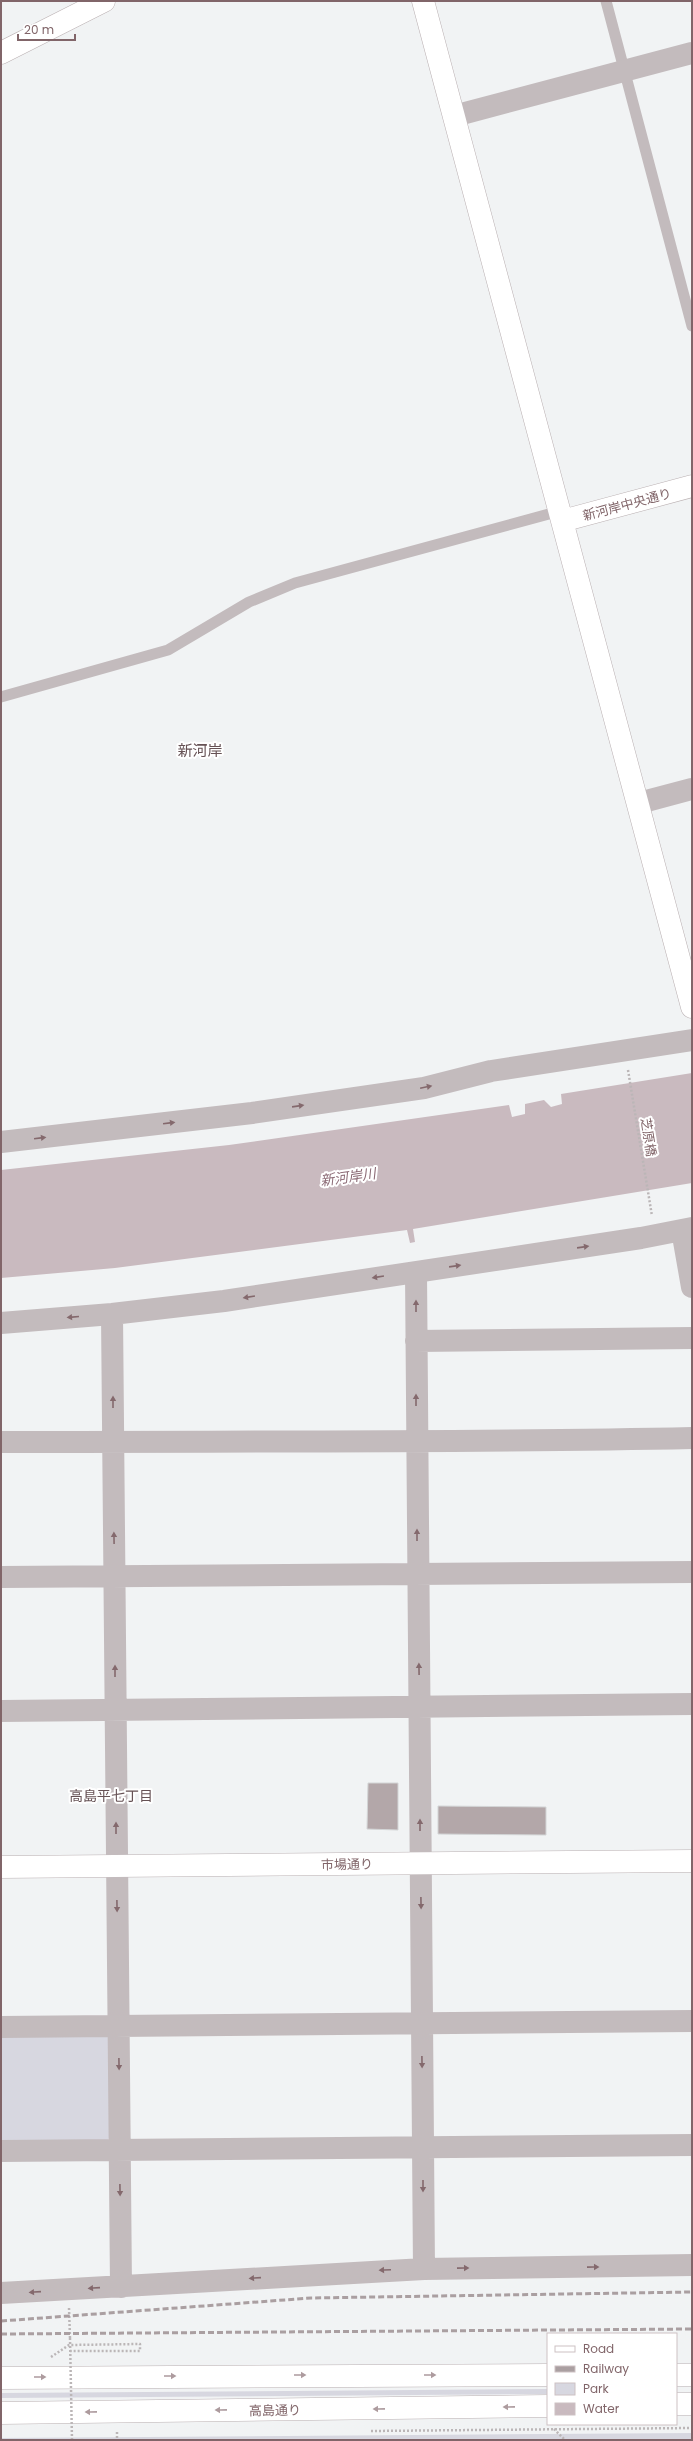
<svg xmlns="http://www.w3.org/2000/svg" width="693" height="2441" font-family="Poppins,'Noto Sans JP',sans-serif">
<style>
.green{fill:#d7d7e0}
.water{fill:#c9babf}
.building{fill:#b3a7a9;stroke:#d3d5d6}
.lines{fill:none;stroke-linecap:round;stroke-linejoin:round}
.secondary-casing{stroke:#bab0b2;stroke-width:23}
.path{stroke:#bbb6b7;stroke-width:2.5;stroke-dasharray:2 2;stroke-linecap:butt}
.lane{stroke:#c3bbbd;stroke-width:11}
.street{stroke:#c3bbbd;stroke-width:22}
.secondary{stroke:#fff;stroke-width:22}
.rail{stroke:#aa9fa1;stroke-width:3;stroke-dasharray:6 3;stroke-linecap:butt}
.path-bridge{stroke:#bbb6b7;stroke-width:2.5;stroke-dasharray:2 2;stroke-linecap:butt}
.oneway{fill:#84696d}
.oneway2{fill:#ad9b9e}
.labels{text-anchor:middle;stroke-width:4;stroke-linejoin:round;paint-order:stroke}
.street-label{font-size:13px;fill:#816569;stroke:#fff}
.water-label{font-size:14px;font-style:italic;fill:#8b6a75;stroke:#fff}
.neighbourhood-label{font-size:14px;fill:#665255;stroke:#fff}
.quarter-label{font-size:15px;fill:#665255;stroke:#fff}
</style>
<rect width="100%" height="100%" fill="#f1f3f4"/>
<path class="green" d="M 105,2033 L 110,2039 L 111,2136 L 105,2143 L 1,2143 L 1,2035 Z
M 548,2389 L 548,2394 L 1,2398 L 1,2393 Z
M 692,2433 L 692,2440 L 1,2440 L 1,2438 Z"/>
<path class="water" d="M 692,1073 L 692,1183 L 413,1229 L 415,1242 L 410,1243 L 407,1230 L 115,1268 L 1,1278 L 1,1170 L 229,1145 L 509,1105 L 512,1117 L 525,1114 L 525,1104 L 544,1100 L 551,1107 L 562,1104 L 561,1094 Z"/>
<path class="building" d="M 368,1783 L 398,1783 L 398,1830 L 367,1829 Z
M 438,1806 L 546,1807 L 546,1835 L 438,1834 Z"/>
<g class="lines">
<defs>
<path id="secondary" d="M 423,1 L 692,1007
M 1,53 L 104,1
M 562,521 L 692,486
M 1,1867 L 692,1861
M 676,2375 L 692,2375
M 1,2378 L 548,2375
M 676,2404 L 692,2404
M 1,2413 L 548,2406"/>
</defs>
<use href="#secondary" class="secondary-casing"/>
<path class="path" d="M 628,1070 L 652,1216
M 69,2308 L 70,2338
M 51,2357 L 69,2345 L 140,2344 L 140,2351 L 70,2351
M 554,2429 L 565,2440
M 371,2431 L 692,2428
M 117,2432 L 117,2440"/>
<path class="lane" d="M 606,1 L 692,326
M 1,697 L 168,650 L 249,602 L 295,583 L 560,511"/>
<path class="street" d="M 454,116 L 692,53
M 639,803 L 692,789
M 1,1142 L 252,1113 L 424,1088 L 491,1071 L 692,1040
M 682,1230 L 692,1287
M 416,1272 L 424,2269
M 112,1314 L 121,2287
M 1,1323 L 112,1314 L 224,1301 L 641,1238 L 692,1228
M 416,1341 L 692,1338
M 1,1442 C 231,1441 462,1443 692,1438
M 1,1577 L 692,1572
M 1,1711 L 692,1704
M 1,2027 L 692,2021
M 1,2151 L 692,2145
M 1,2293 L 424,2269 L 692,2265"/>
<use href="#secondary" class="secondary"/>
<path class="rail" d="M 1,2321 L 311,2298 L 692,2292
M 1,2334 L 692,2329"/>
<path class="path-bridge" d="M 70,2338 L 72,2440"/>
</g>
<defs><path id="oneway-solid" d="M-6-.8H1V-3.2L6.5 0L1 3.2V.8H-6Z"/></defs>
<g class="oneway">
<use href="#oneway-solid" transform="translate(426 1087) rotate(-12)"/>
<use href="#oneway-solid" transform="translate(298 1106) rotate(-8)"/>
<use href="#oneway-solid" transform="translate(169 1123) rotate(-7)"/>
<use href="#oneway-solid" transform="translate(40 1138) rotate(-7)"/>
<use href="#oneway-solid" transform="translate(583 1247) rotate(-8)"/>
<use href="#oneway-solid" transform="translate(455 1266) rotate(-8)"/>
<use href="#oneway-solid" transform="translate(378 1277) rotate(171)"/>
<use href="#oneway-solid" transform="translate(249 1297) rotate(171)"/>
<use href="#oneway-solid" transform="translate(416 1306) rotate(-90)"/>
<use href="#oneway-solid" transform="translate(73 1317) rotate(175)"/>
<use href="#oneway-solid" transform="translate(416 1400) rotate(-90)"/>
<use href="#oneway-solid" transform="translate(113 1402) rotate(-90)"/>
<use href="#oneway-solid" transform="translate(417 1535) rotate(-90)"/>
<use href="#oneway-solid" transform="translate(114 1538) rotate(-91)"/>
<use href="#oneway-solid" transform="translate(419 1669) rotate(-91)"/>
<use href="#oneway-solid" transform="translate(115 1671) rotate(-90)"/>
<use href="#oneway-solid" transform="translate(420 1825) rotate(-90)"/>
<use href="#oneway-solid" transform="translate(116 1828) rotate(-90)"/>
<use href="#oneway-solid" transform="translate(421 1903) rotate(89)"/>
<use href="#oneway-solid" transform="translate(117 1906) rotate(89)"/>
<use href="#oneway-solid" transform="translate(422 2062) rotate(89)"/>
<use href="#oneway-solid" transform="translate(119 2064) rotate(89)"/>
<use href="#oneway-solid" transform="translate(423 2186) rotate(90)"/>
<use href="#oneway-solid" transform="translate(120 2190) rotate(89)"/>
<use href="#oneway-solid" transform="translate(593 2267) rotate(-1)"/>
<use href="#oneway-solid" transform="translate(463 2268) rotate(-1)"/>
<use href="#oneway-solid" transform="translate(385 2270) rotate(177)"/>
<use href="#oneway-solid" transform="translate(255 2278) rotate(176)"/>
<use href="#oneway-solid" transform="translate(94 2288) rotate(176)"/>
<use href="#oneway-solid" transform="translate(35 2292) rotate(176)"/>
</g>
<g class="oneway2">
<use href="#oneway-solid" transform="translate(300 2375)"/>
<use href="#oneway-solid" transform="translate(430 2375)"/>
<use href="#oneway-solid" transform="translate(170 2376)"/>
<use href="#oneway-solid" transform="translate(40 2377)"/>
<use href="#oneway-solid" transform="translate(509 2407) rotate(179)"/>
<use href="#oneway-solid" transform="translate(379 2409) rotate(179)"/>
<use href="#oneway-solid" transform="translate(221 2410) rotate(179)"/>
<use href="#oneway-solid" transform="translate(91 2412) rotate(179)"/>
</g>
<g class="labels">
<g class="street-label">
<text transform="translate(627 504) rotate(-15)" y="5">新河岸中央通り</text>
<text transform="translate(649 1137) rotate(81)" y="5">芝原橋</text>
<text transform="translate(347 1864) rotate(-1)" y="5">市場通り</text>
<text transform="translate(275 2410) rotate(-1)" y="5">高島通り</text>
</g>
<g class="water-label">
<text transform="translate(348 1177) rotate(-8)" y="5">新河岸川</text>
</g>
<g class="neighbourhood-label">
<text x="111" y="1801">高島平七丁目</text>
</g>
<g class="quarter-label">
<text x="200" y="756">新河岸</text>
</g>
</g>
<rect width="693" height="2441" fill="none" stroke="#816569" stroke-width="4"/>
<rect x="547" y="2333" width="130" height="92" fill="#ffffff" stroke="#cdc1c3"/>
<rect x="555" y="2346" width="20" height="6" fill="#ffffff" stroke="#cdc1c3"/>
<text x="583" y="2353" font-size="12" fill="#816569">Road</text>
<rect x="555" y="2366" width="20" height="6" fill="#aa9fa1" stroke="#cdc1c3"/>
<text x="583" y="2373" font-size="12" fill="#816569">Railway</text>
<rect x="555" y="2383" width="20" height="12" fill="#d7d7e0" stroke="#cdc1c3"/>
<text x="583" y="2393" font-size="12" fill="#816569">Park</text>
<rect x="555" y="2403" width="20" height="12" fill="#c9babf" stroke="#cdc1c3"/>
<text x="583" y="2413" font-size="12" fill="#816569">Water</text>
<path d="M18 34v6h57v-6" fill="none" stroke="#816569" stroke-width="2"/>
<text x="24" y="34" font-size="12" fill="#816569" stroke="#ffffff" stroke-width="3" paint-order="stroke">20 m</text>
</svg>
